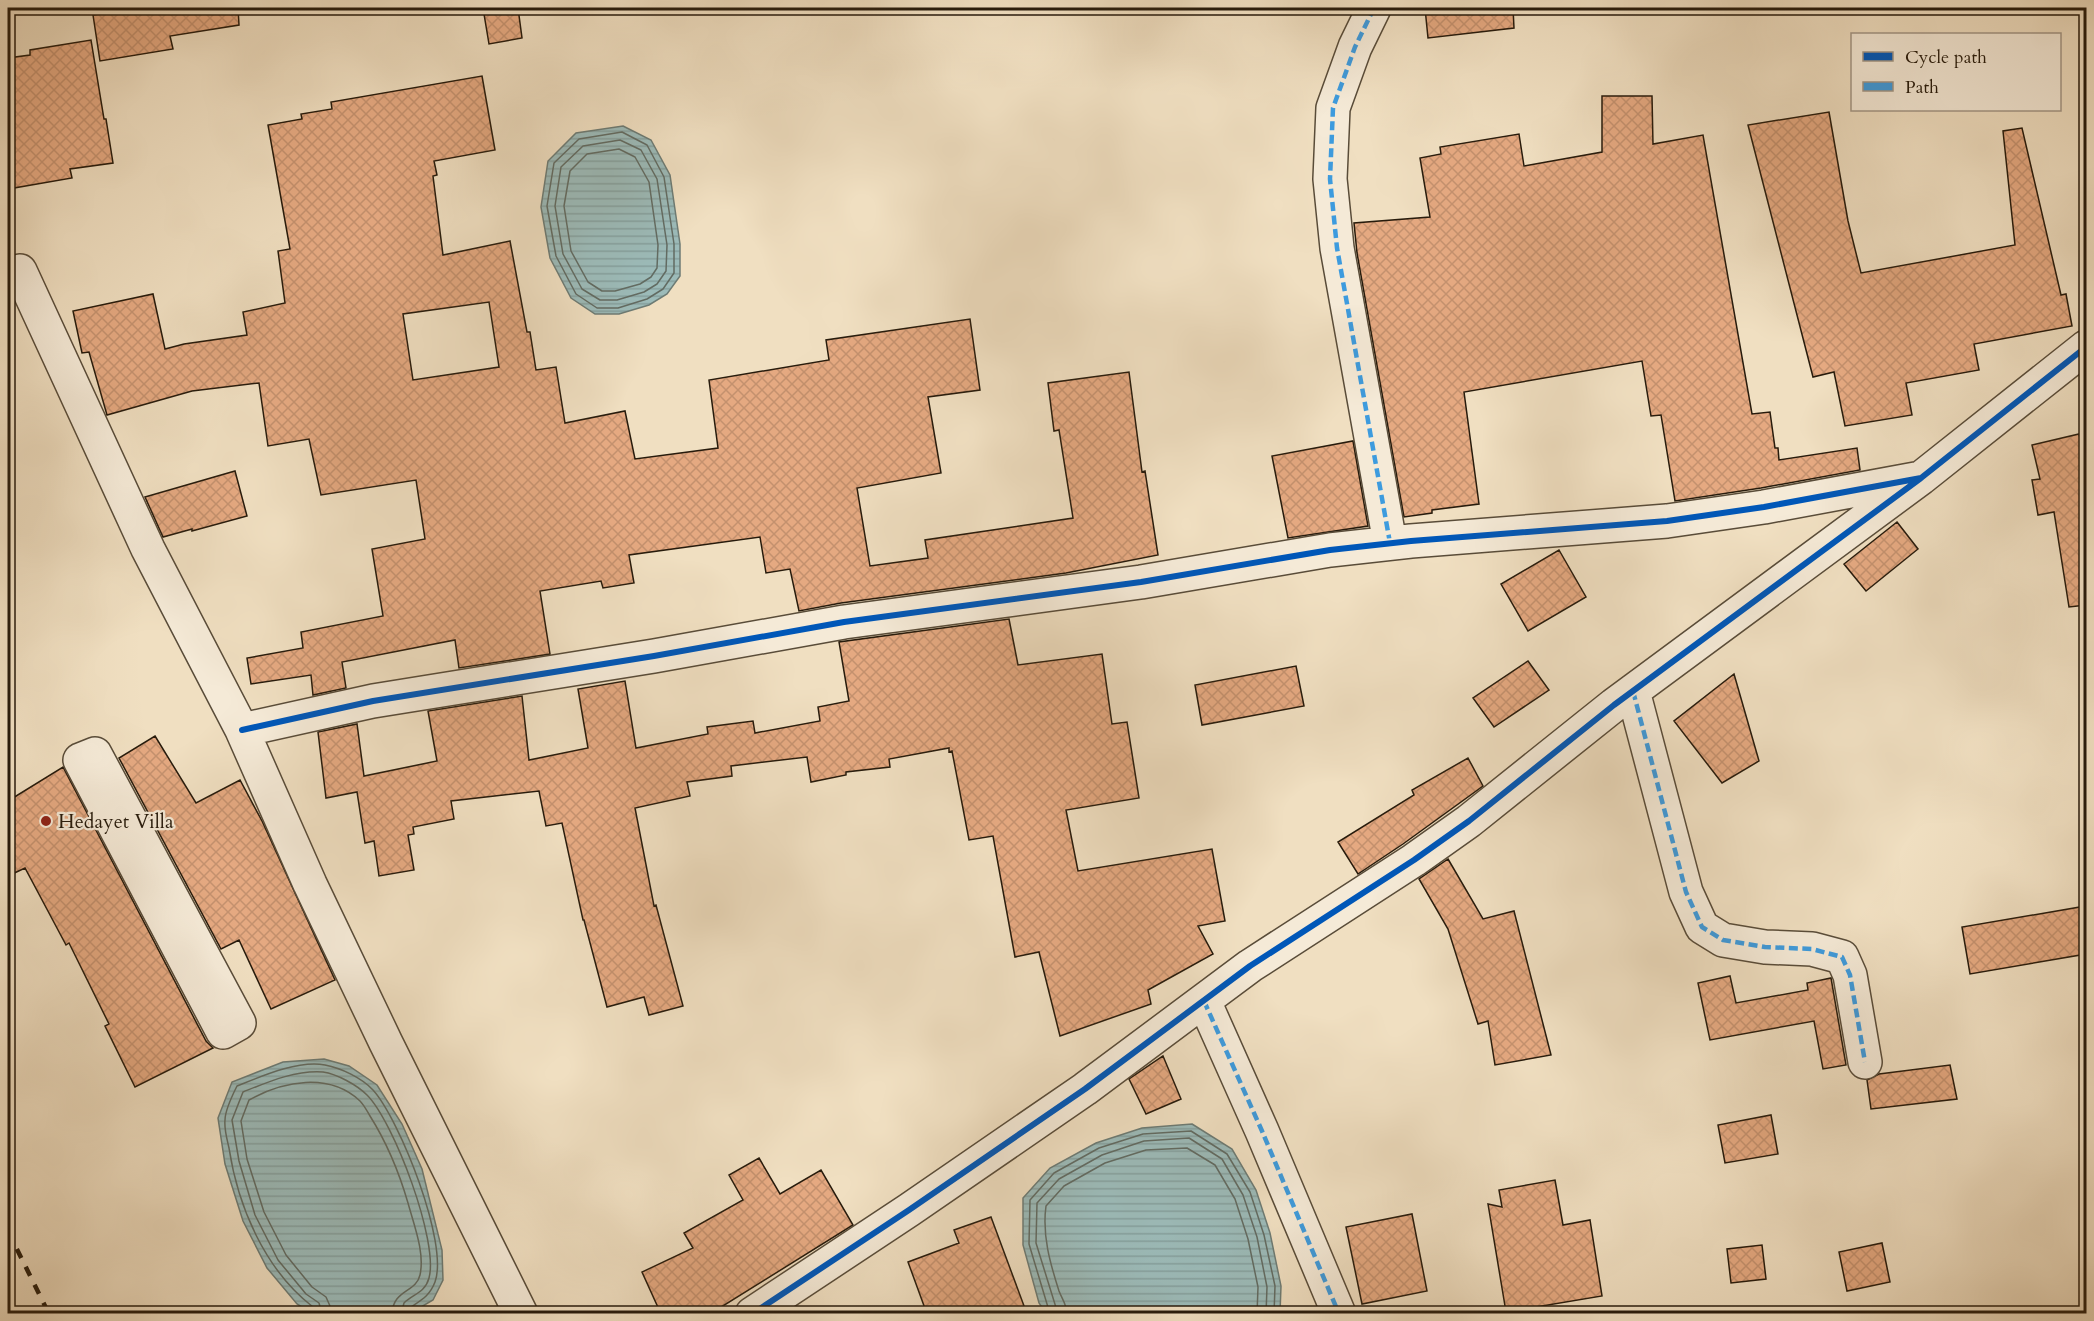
<svg xmlns="http://www.w3.org/2000/svg" width="2094" height="1321" font-family="Cardo,serif">
<style>
.water{fill:url(#water-rules);stroke:#6d7b74;stroke-width:1.5}
.lines{fill:none;stroke-linecap:round;stroke-linejoin:round}
.shore{stroke:#626b62;stroke-width:1.5}
.building{fill:url(#building-cross-hatch);stroke:#271b0c;stroke-width:1.5;fill-rule:evenodd}
.minor-casing{stroke:#594c39;stroke-width:36}
.minor{stroke:#f5ead7;stroke-width:33}
.rail{stroke:#271b0c;stroke-width:4.5;stroke-dasharray:10 10;stroke-linecap:butt}
.quiet{stroke:#3d9bde;stroke-width:4.5;stroke-dasharray:9 4.5;stroke-linecap:butt}
.cycleway-casing{stroke:#f5ead7;stroke-width:10}
.cycleway{stroke:#0057b8;stroke-width:6}
.poi-dot{fill:#8f2418;stroke:#f5ead7;stroke-width:2}
.labels{text-anchor:middle;stroke-width:4.5;stroke-linejoin:round;paint-order:stroke}
.poi-label{font-size:20px;fill:#271b0c;stroke:#f5ead7;text-anchor:start}
</style>
<defs>
<pattern id="water-rules" width="6" height="5" patternUnits="userSpaceOnUse" patternTransform="scale(1.5)"><rect width="6" height="5" fill="#9cbbb9"/><path d="M0 2.5h6" fill="none" stroke="#86a09e"/></pattern>
<pattern id="building-cross-hatch" width="8" height="8" patternUnits="userSpaceOnUse" patternTransform="scale(1.5)"><rect width="8" height="8" fill="#e5a981"/><path d="M0 0l8 8M0 8l8-8" fill="none" stroke="#c4916e"/></pattern>
</defs>
<rect width="100%" height="100%" fill="#f0dfc1"/>
<filter id="stains"><feTurbulence type="fractalNoise" baseFrequency=".00333" numOctaves="4"/><feColorMatrix values="0 0 0 0 .2 0 0 0 0 .09 0 0 0 0 .02 0 0 0 .5 -.17"/></filter>
<radialGradient id="worn" r=".72"><stop offset=".6" stop-color="#630" stop-opacity="0"/><stop offset="1" stop-color="#630" stop-opacity=".3"/></radialGradient>
<path class="water" d="M 623,126 L 651,140 L 670,175 L 680,244 L 680,276 L 667,294 L 649,305 L 619,314 L 595,314 L 571,298 L 550,258 L 541,207 L 548,161 L 576,133 Z
M 324,1059 L 349,1066 L 377,1085 L 402,1124 L 422,1169 L 442,1250 L 443,1280 L 433,1300 L 411,1313 L 312,1313 L 297,1304 L 267,1268 L 243,1221 L 225,1164 L 218,1118 L 232,1082 L 283,1062 Z
M 1192,1124 L 1232,1149 L 1256,1190 L 1270,1233 L 1281,1286 L 1280,1313 L 1046,1313 L 1039,1303 L 1023,1245 L 1023,1198 L 1050,1168 L 1096,1143 L 1142,1128 Z"/>
<g class="lines">
<path class="shore" d="M 622,132 L 647,145 L 664,177 L 674,244 L 674,273 L 663,289 L 647,299 L 618,308 L 597,308 L 576,294 L 556,256 L 547,206 L 554,163 L 579,139 Z
M 620,140 L 641,150 L 657,179 L 667,245 L 666,271 L 657,284 L 644,292 L 617,300 L 600,300 L 582,289 L 563,254 L 555,206 L 561,167 L 583,146 Z
M 619,149 L 635,157 L 649,182 L 658,245 L 657,268 L 651,277 L 640,284 L 615,291 L 602,291 L 588,282 L 571,251 L 564,206 L 570,171 L 587,154 Z
M 314,1314 L 313,1307 C 265,1270 238,1207 229,1148 C 227,1139 224,1129 225,1120 C 225,1110 233,1094 237,1086 C 262,1076 298,1060 325,1065 C 341,1068 362,1078 373,1090 C 400,1120 449,1244 435,1282 C 430,1295 423,1299 411,1307 L 409,1314
M 322,1314 L 319,1303 L 306,1294 L 278,1260 L 255,1215 L 239,1161 L 232,1120 L 243,1092 C 268,1082 295,1070 323,1072 C 337,1074 357,1085 367,1095 C 394,1122 439,1242 429,1278 C 425,1293 413,1294 404,1303 L 401,1314
M 331,1314 L 330,1306 L 326,1297 L 312,1287 L 286,1255 L 264,1212 L 247,1159 L 241,1121 L 249,1100 C 283,1081 329,1072 360,1101 C 364,1105 367,1111 370,1116 C 387,1143 399,1172 408,1203 C 414,1225 425,1253 420,1275 C 416,1293 393,1289 392,1314
M 1050,1314 L 1029,1244 L 1030,1200 L 1054,1173 L 1099,1148 L 1143,1134 L 1191,1131 L 1227,1154 L 1250,1192 L 1264,1235 L 1275,1286 L 1274,1314
M 1058,1314 L 1036,1243 L 1037,1203 L 1059,1179 L 1102,1155 L 1144,1141 L 1189,1138 L 1222,1159 L 1243,1195 L 1257,1237 L 1267,1287 L 1266,1314
M 1067,1314 C 1067,1305 1062,1299 1059,1291 C 1050,1263 1042,1235 1046,1206 L 1064,1186 L 1105,1163 L 1146,1150 L 1187,1148 L 1215,1165 L 1235,1199 L 1248,1239 L 1258,1287 L 1257,1314"/>
</g>
<path class="building" d="M 143,8 L 238,8 L 239,25 L 170,36 L 173,49 L 100,61 L 93,15 Z
M 483,8 L 518,8 L 522,38 L 489,44 Z
M 1425,8 L 1513,8 L 1514,28 L 1428,38 Z
M 91,40 L 104,119 L 106,119 L 113,163 L 70,169 L 72,178 L 8,189 L 8,58 L 30,55 L 30,50 Z
M 482,76 L 495,150 L 434,161 L 437,175 L 433,176 L 443,255 L 510,241 L 527,332 L 530,332 L 536,370 L 556,367 L 565,423 L 625,411 L 635,459 L 718,448 L 709,380 L 829,360 L 826,340 L 970,319 L 980,390 L 928,397 L 941,473 L 857,488 L 870,566 L 928,558 L 925,540 L 1073,518 L 1059,430 L 1054,431 L 1048,383 L 1129,372 L 1142,472 L 1145,471 L 1158,555 L 1066,573 L 841,603 L 799,611 L 790,569 L 766,573 L 760,537 L 629,555 L 634,583 L 603,588 L 601,581 L 540,591 L 550,654 L 459,668 L 455,640 L 342,662 L 346,688 L 313,695 L 311,675 L 251,684 L 247,658 L 303,648 L 301,632 L 383,616 L 372,549 L 425,539 L 416,480 L 321,495 L 309,439 L 268,446 L 259,383 L 192,391 L 107,415 L 89,352 L 82,353 L 73,311 L 153,294 L 165,349 L 184,344 L 247,335 L 243,312 L 285,303 L 278,251 L 290,249 L 268,125 L 302,119 L 301,114 L 332,109 L 331,102 ZM 489,302 L 499,367 L 413,380 L 403,314 Z
M 1602,96 L 1652,96 L 1653,144 L 1703,135 L 1752,414 L 1770,412 L 1775,448 L 1778,448 L 1779,460 L 1857,448 L 1860,470 L 1761,488 L 1675,501 L 1661,415 L 1651,416 L 1642,361 L 1464,392 L 1479,504 L 1432,510 L 1432,513 L 1404,517 L 1357,253 L 1354,223 L 1430,217 L 1420,158 L 1441,154 L 1440,147 L 1519,134 L 1524,166 L 1602,152 Z
M 1829,112 L 1848,221 L 1861,273 L 2015,245 L 2003,131 L 2022,128 L 2061,295 L 2066,294 L 2072,326 L 1974,344 L 1979,370 L 1906,383 L 1912,415 L 1845,426 L 1834,372 L 1813,377 L 1748,125 Z
M 2079,434 L 2086,463 L 2086,605 L 2069,607 L 2054,512 L 2038,515 L 2032,480 L 2040,479 L 2032,445 Z
M 1353,441 L 1368,526 L 1288,538 L 1272,456 Z
M 235,471 L 247,516 L 192,531 L 192,529 L 163,537 L 145,497 Z
M 1897,522 L 1918,549 L 1866,591 L 1844,564 Z
M 1559,550 L 1586,597 L 1528,631 L 1501,584 Z
M 1009,619 L 1018,665 L 1102,654 L 1112,724 L 1127,722 L 1139,798 L 1066,810 L 1078,871 L 1212,849 L 1225,921 L 1198,926 L 1213,954 L 1148,990 L 1151,1004 L 1060,1036 L 1039,952 L 1015,957 L 993,836 L 969,840 L 952,751 L 949,752 L 949,748 L 889,759 L 890,767 L 846,772 L 846,775 L 811,782 L 807,757 L 731,766 L 732,776 L 687,782 L 690,796 L 635,808 L 654,906 L 656,905 L 683,1006 L 649,1015 L 644,997 L 607,1007 L 584,920 L 583,920 L 562,823 L 546,826 L 539,791 L 451,801 L 454,819 L 413,827 L 414,834 L 408,835 L 414,870 L 379,876 L 374,841 L 365,843 L 357,792 L 326,798 L 318,732 L 357,724 L 364,776 L 437,761 L 428,711 L 522,696 L 529,760 L 588,748 L 578,689 L 625,681 L 636,748 L 708,734 L 707,727 L 753,721 L 755,733 L 820,721 L 818,707 L 849,701 L 839,642 Z
M 1528,661 L 1549,690 L 1494,727 L 1473,698 Z
M 1296,666 L 1304,706 L 1202,725 L 1195,685 Z
M 1734,674 L 1759,761 L 1722,783 L 1674,721 Z
M 155,736 L 196,803 L 240,780 L 262,821 L 335,980 L 271,1009 L 239,940 L 221,949 L 119,758 Z
M 1468,758 L 1483,786 L 1403,844 L 1358,874 L 1338,842 L 1414,795 L 1412,790 Z
M 63,767 L 206,1041 L 213,1048 L 135,1087 L 105,1026 L 109,1024 L 69,943 L 66,945 L 25,868 L 8,876 L 8,801 Z
M 1448,859 L 1483,919 L 1514,911 L 1551,1055 L 1495,1065 L 1488,1021 L 1478,1024 L 1448,929 L 1419,879 Z
M 2086,906 L 2086,954 L 1970,974 L 1962,927 Z
M 1730,976 L 1736,1003 L 1808,990 L 1807,983 L 1831,978 L 1846,1065 L 1823,1069 L 1814,1021 L 1710,1040 L 1698,983 Z
M 1163,1056 L 1181,1099 L 1146,1114 L 1129,1079 Z
M 1950,1065 L 1957,1099 L 1871,1109 L 1867,1080 L 1879,1074 Z
M 1771,1115 L 1778,1154 L 1725,1163 L 1718,1125 Z
M 759,1158 L 780,1194 L 821,1170 L 853,1225 L 710,1314 L 661,1314 L 642,1272 L 693,1248 L 684,1233 L 743,1200 L 729,1175 Z
M 1555,1180 L 1563,1225 L 1590,1220 L 1602,1296 L 1506,1312 L 1488,1204 L 1502,1207 L 1499,1190 Z
M 1412,1214 L 1427,1291 L 1362,1304 L 1346,1227 Z
M 991,1217 L 1027,1314 L 927,1314 L 908,1262 L 959,1243 L 954,1230 Z
M 1882,1243 L 1890,1282 L 1847,1291 L 1839,1252 Z
M 1762,1245 L 1766,1279 L 1731,1283 L 1727,1249 Z"/>
<g class="lines">
<defs>
<path id="minor" d="M 1374,8 L 1355,47 L 1333,108 L 1330,179 L 1337,248 L 1390,543
M 20,271 L 148,549 L 242,730 L 310,884 L 386,1043 L 521,1314
M 1633,691 L 1686,892 L 1702,927 L 1723,940 L 1765,947 L 1812,949 L 1842,957 L 1850,975 L 1865,1062
M 242,730 L 373,701 L 654,656 L 844,622 L 1141,582 L 1330,550 L 1411,541 L 1667,521 L 1764,507 L 1921,478
M 95,754 L 239,1023 L 223,1032 L 80,760 Z
M 1204,1001 L 1262,1131 L 1339,1314
M 752,1314 L 909,1210 L 1085,1089 L 1250,966 L 1414,860 L 1469,821 L 1614,705 L 1921,478 L 2086,347"/>
</defs>
<use href="#minor" class="minor-casing"/>
<use href="#minor" class="minor"/>
<path class="rail" d="M 8,1231 L 49,1314
M 8,1301 L 14,1314"/>
<path class="quiet" d="M 1374,8 L 1355,47 L 1333,108 L 1330,179 L 1337,248 L 1390,543
M 1633,691 L 1686,892 L 1702,927 L 1723,940 L 1765,947 L 1812,949 L 1842,957 L 1850,975 L 1865,1062
M 1204,1001 L 1262,1131 L 1339,1314"/>
<defs>
<path id="cycleway" d="M 242,730 L 373,701 L 654,656 L 844,622 L 1141,582 L 1330,550 L 1411,541 L 1667,521 L 1764,507 L 1921,478
M 752,1314 L 909,1210 L 1085,1089 L 1250,966 L 1414,860 L 1469,821 L 1614,705 L 1921,478 L 2086,347"/>
</defs>
<use href="#cycleway" class="cycleway-casing"/>
<use href="#cycleway" class="cycleway"/>
</g>
<circle class="poi-dot" cx="46" cy="821" r="6"/>
<g class="labels">
<g class="poi-label">
<text x="58" y="828">Hedayet Villa</text>
</g>
</g>
<rect width="2094" height="1321" fill="none" stroke="#f0dfc1" stroke-width="30"/>
<rect x="9" y="9" width="2076" height="1303" fill="none" stroke="#271b0c" stroke-width="3"/>
<rect x="15" y="15" width="2064" height="1291" fill="none" stroke="#271b0c" stroke-width="1.5"/>
<rect x="1851" y="33" width="210" height="78" fill="#f5ead7" stroke="#a39786" stroke-width="1.5"/>
<rect x="1863" y="52" width="30" height="9" fill="#0057b8" stroke="#a39786" stroke-width="1.5"/>
<text x="1905" y="63" font-size="18" fill="#271b0c">Cycle path</text>
<rect x="1863" y="82" width="30" height="9" fill="#3d9bde" stroke="#a39786" stroke-width="1.5"/>
<text x="1905" y="93" font-size="18" fill="#271b0c">Path</text>
<rect width="100%" height="100%" filter="url(#stains)"/>
<rect width="100%" height="100%" fill="url(#worn)"/>
</svg>
